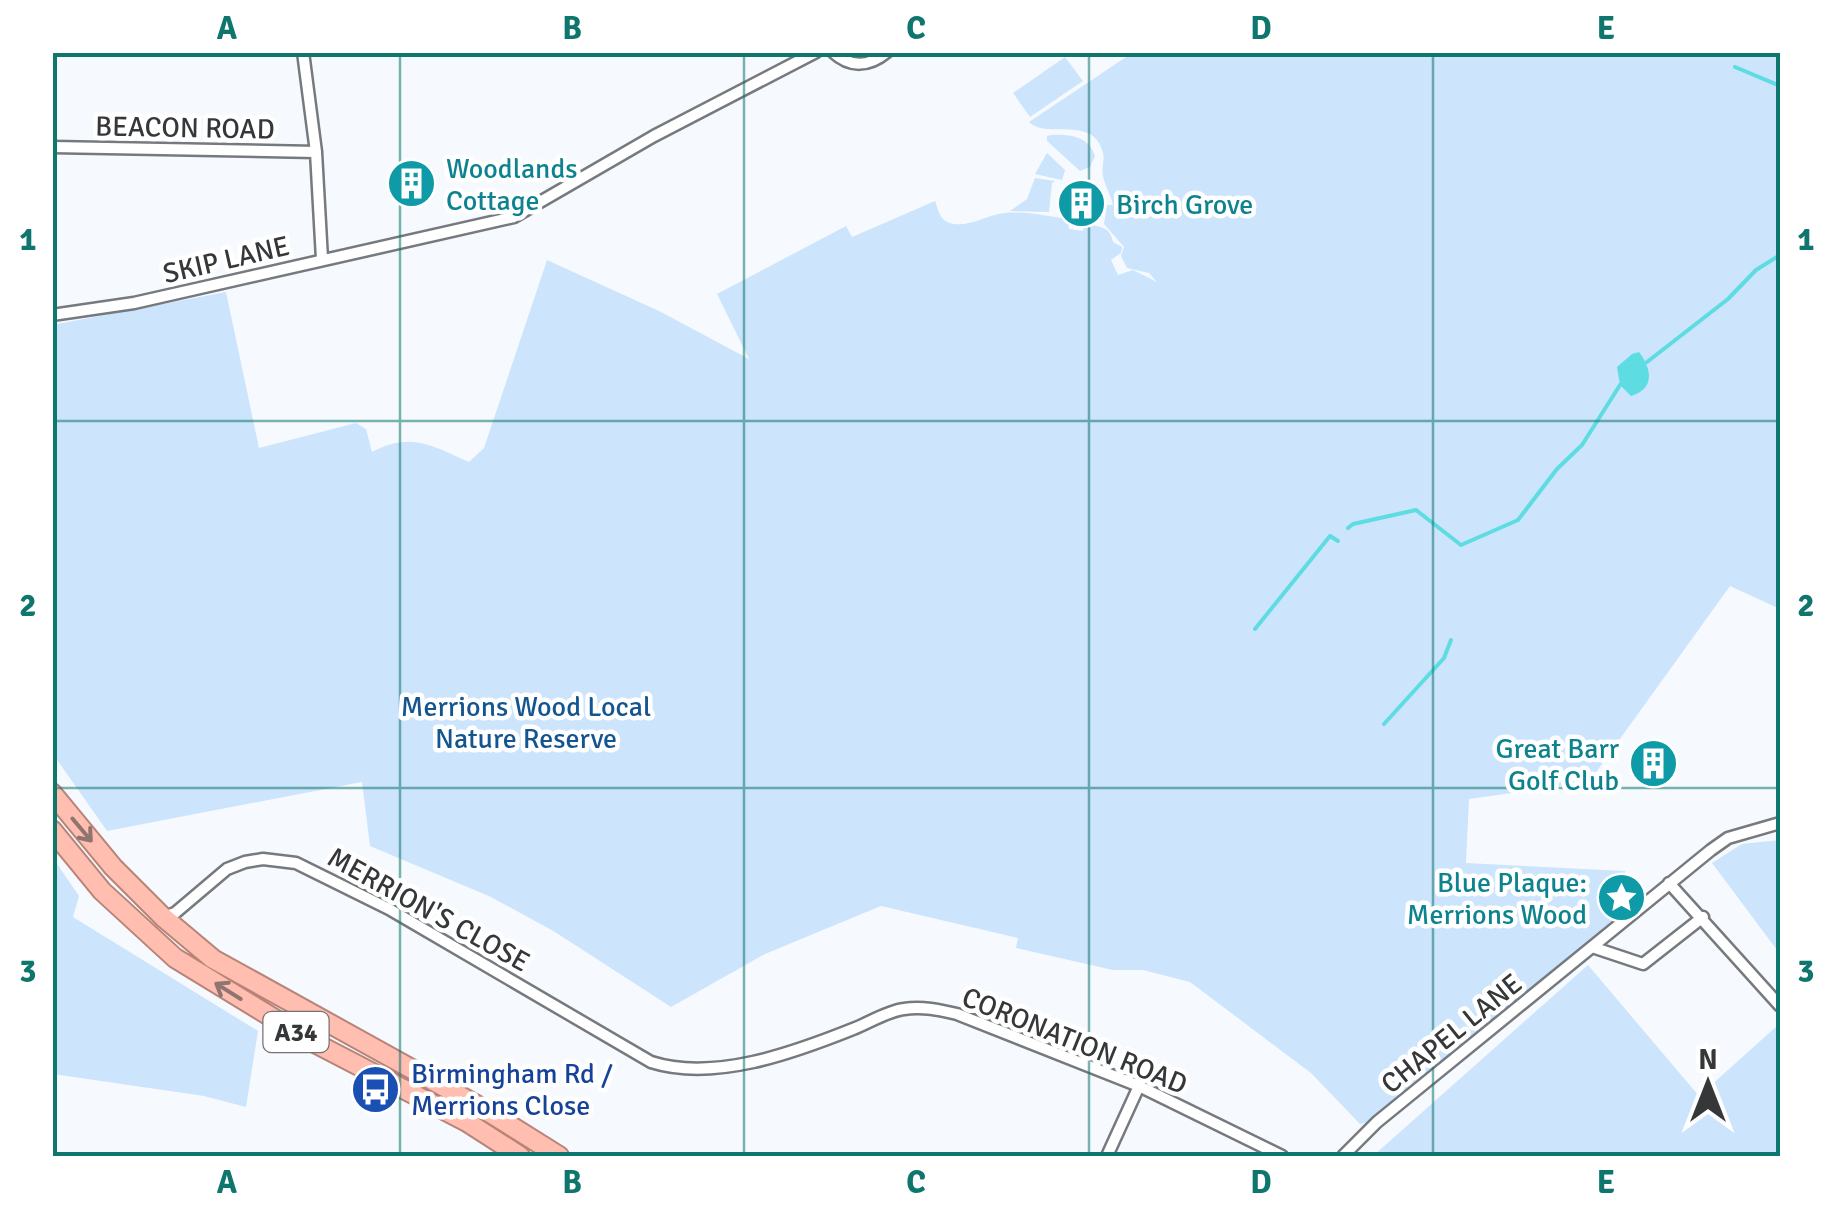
<svg xmlns="http://www.w3.org/2000/svg" width="1833" height="1209" font-family="Signika,sans-serif">
<style>
.green{fill:#cde4fd}
.water{fill:#5ddce1}
.lines{fill:none;stroke-linecap:round;stroke-linejoin:round}
.stream{stroke:#5ddce1;stroke-width:4}
.minor-casing{stroke:#767a7f;stroke-width:15}
.trunk-casing{stroke:#b88479;stroke-width:22}
.minor{stroke:#fff;stroke-width:10}
.trunk{stroke:#ffbeb0;stroke-width:18}
.oneway{stroke:#90746f}
.grid{fill:none;stroke:#0f766e;stroke-width:2.5;stroke-opacity:0.55}
.labels{text-anchor:middle;stroke-width:9;stroke-linejoin:round;paint-order:stroke}
.shield{fill:#fff;stroke:#727374;stroke-width:2.5}
.shield-label{font-size:25px;font-weight:bold;fill:#353739}
.street-label{font-size:28px;fill:#353739;stroke:#fff}
.culture-label{font-size:28px;fill:#0d838f;stroke:#fff;text-anchor:start}
.park-label{font-size:28px;fill:#15558f;stroke:#fff}
.transit-label{font-size:28px;fill:#164399;stroke:#fff;text-anchor:start}
.neatline{fill:none;stroke:#0f766e;stroke-width:4}
.grid-label{font-size:32px;text-anchor:middle;font-weight:bold;fill:#0f766e}
</style>
<rect width="100%" height="100%" fill="#f6fafe"/>
<path class="green" d="M 1132,53 L 1780,53 L 1780,609 L 1730,586 L 1589,782 L 1469,799 L 1466,863 L 1625,871 L 1625,887 L 1644,888 L 1641,898 L 1370,1122 L 1360,1124 L 1311,1073 L 1190,982 L 1143,970 L 1113,970 L 1016,948 L 1018,938 L 881,906 L 765,954 L 671,1007 L 555,932 L 491,897 L 370,846 L 362,782 L 107,831 L 53,754 L 52,325 L 226,292 L 259,448 L 356,423 L 366,429 L 372,452 C 411,431 433,446 469,462 L 484,448 L 547,260 L 659,311 L 749,359 L 717,294 L 846,226 L 852,237 L 935,201 C 938,208 939,218 947,222 C 965,230 986,215 1004,213 C 1026,211 1047,216 1068,219 L 1069,229 L 1083,231 L 1085,224 C 1100,227 1110,226 1113,242 L 1122,247 L 1121,253 L 1111,260 L 1118,275 L 1133,270 L 1157,282 L 1149,273 L 1127,268 L 1121,256 L 1124,247 L 1104,224 L 1107,205 L 1113,205 C 1111,196 1105,186 1103,176 C 1101,168 1105,160 1103,153 C 1094,114 1047,140 1029,122 Z
M 1065,57 L 1083,81 L 1030,117 L 1013,93 Z
M 1051,135 C 1069,134 1089,136 1095,156 L 1090,167 L 1080,171 L 1047,141 L 1047,136 Z
M 1047,153 L 1065,170 L 1062,180 L 1035,174 Z
M 1035,178 L 1055,181 L 1052,183 L 1049,212 L 1010,211 L 1027,199 Z
M 1780,840 L 1780,954 L 1712,863 L 1742,844 Z
M 53,858 L 79,896 L 73,917 L 258,1031 L 246,1107 L 204,1096 L 53,1074 Z
M 1588,965 L 1699,1096 L 1778,1025 L 1780,1156 L 1373,1156 Z"/>
<path class="water" d="M 1639,352 C 1652,369 1655,389 1631,396 L 1620,385 L 1617,367 L 1632,354 Z"/>
<g class="lines">
<path class="stream" d="M 1735,67 L 1780,86
M 1647,362 L 1728,299 L 1756,270 L 1780,255
M 1348,528 L 1353,524 L 1416,510 L 1461,545 L 1518,520 L 1557,469 L 1582,445 L 1620,385
M 1255,629 L 1330,536 L 1338,541
M 1384,724 L 1444,658 L 1451,640"/>
<defs>
<path id="minor" d="M 303,52 L 316,152 L 322,259
M 833,52 C 850,68 869,67 887,52
M 52,147 L 316,152
M 52,315 L 134,303 L 514,217 L 654,136 L 816,52
M 1669,883 L 1780,1006
M 164,917 L 175,913 L 227,869 L 245,862 L 263,859 L 296,863 L 389,909 L 651,1062 C 714,1082 793,1053 853,1029 C 869,1023 887,1011 904,1009 C 922,1006 940,1010 957,1014 L 1139,1086 L 1282,1156
M 1592,947 L 1643,964 L 1703,917
M 1107,1156 L 1139,1086
M 1343,1156 L 1377,1122 L 1711,850 L 1728,838 L 1780,823"/>
<path id="trunk" d="M 52,793 L 113,867 L 163,917 L 213,959 L 484,1109 L 559,1156
M 52,830 L 102,891 L 175,958 L 309,1040 L 467,1122 L 520,1156"/>
</defs>
<use href="#minor" class="minor-casing"/>
<use href="#trunk" class="trunk-casing"/>
<use href="#minor" class="minor"/>
<use href="#trunk" class="trunk"/>
</g>
<defs><path id="oneway-shaft" d="M-6 0H5M1.5-3L5.5 0L1.5 3" fill="none" stroke-width="1.6" stroke-linecap="round" stroke-linejoin="round" transform="scale(2.5)"/></defs>
<g class="oneway">
<use href="#oneway-shaft" transform="translate(82 830) rotate(50)"/>
<use href="#oneway-shaft" transform="translate(228 991) rotate(-148)"/>
</g>
<path class="grid" d="M 400,52 L 400,1156M 744,52 L 744,1156M 1089,52 L 1089,1156M 1433,52 L 1433,1156M 52,421 L 1780,421M 52,788 L 1780,788"/>
<defs>
<symbol id="building-disc" viewBox="-11 -11 22 22"><circle r="9.5" fill="#0f9aa8" stroke="#fff"/><path d="M-4-6H4V6H1V3H-1V6H-4ZM-2.5-4.3h1.7v1.8h-1.7ZM.8-4.3h1.7v1.8H.8ZM-2.5-1h1.7V.8h-1.7ZM.8-1h1.7V.8H.8Z" fill="#fff"/></symbol>
<symbol id="sight-disc" viewBox="-11 -11 22 22"><circle r="9.5" fill="#0f9aa8" stroke="#fff"/><path d="M0-6L1.8-2.2L6-1.7L2.9 1.2L3.7 5.4L0 3.3L-3.7 5.4L-2.9 1.2L-6-1.7L-1.8-2.2Z" fill="#fff"/></symbol>
<symbol id="bus-disc" viewBox="-11 -11 22 22"><circle r="9.5" fill="#1a4fb4" stroke="#fff"/><path d="M-5-6H5V4H4V6H2V4H-2V6H-4V4H-5ZM-3.5-4V0h7V-4ZM-3.5 1.2v1.5H-2V1.2ZM2 1.2v1.5H3.5V1.2Z" fill="#fff"/></symbol>
</defs>
<g fill-rule="evenodd">
<use href="#building-disc" x="384" y="156" width="55" height="55"/>
<use href="#building-disc" x="1054" y="176" width="55" height="55"/>
<use href="#building-disc" x="1626" y="736" width="55" height="55"/>
<use href="#sight-disc" x="1594" y="870" width="55" height="55"/>
<use href="#bus-disc" x="348" y="1062" width="55" height="55"/>
</g>
<g class="labels">
<rect class="shield" x="263.5" y="1012" width="65" height="40" rx="8"/>
<g class="shield-label">
<text x="296" y="1041">A34</text>
</g>
<g class="street-label">
<text transform="translate(185 127) rotate(1)" y="10">BEACON ROAD</text>
<text transform="translate(226 259) rotate(-13)" y="10">SKIP LANE</text>
<text transform="translate(429 909) rotate(29)" y="10">MERRION'S CLOSE</text>
<text transform="translate(1451 1033) rotate(-39)" y="10">CHAPEL LANE</text>
<text transform="translate(1075 1040) rotate(22)" y="10">CORONATION ROAD</text>
</g>
<g class="culture-label">
<text x="446" y="178">Woodlands<tspan x="446" dy="32">Cottage</tspan></text>
<text x="1116" y="214">Birch Grove</text>
<text x="1619" y="758" text-anchor="end">Great Barr<tspan x="1619" dy="32">Golf Club</tspan></text>
<text x="1587" y="892" text-anchor="end">Blue Plaque:<tspan x="1587" dy="32">Merrions Wood</tspan></text>
</g>
<g class="park-label">
<text x="526" y="716">Merrions Wood Local<tspan x="526" dy="32">Nature Reserve</tspan></text>
</g>
<g class="transit-label">
<text x="411" y="1083">Birmingham Rd /<tspan x="411" dy="32">Merrions Close</tspan></text>
</g>
</g>
<rect width="1833" height="1209" fill="none" stroke="#ffffff" stroke-width="110"/>
<g transform="translate(1708 1084)" stroke="#ffffff" stroke-width="8" paint-order="stroke">
<path d="M0-8L18 38L0 25L-18 38Z" fill="#353739"/>
<text y="-15" font-size="28" font-weight="bold" text-anchor="middle" fill="#353739">N</text>
</g>
<rect x="55" y="55" width="1723" height="1099" class="neatline"/>
<g class="grid-label">
<text x="227" y="39">A</text>
<text x="572" y="39">B</text>
<text x="916" y="39">C</text>
<text x="1261" y="39">D</text>
<text x="1606" y="39">E</text>
<text x="28" y="250">1</text>
<text x="1806" y="250">1</text>
<text x="28" y="616">2</text>
<text x="1806" y="616">2</text>
<text x="28" y="982">3</text>
<text x="1806" y="982">3</text>
<text x="227" y="1193">A</text>
<text x="572" y="1193">B</text>
<text x="916" y="1193">C</text>
<text x="1261" y="1193">D</text>
<text x="1606" y="1193">E</text>
</g>
</svg>
